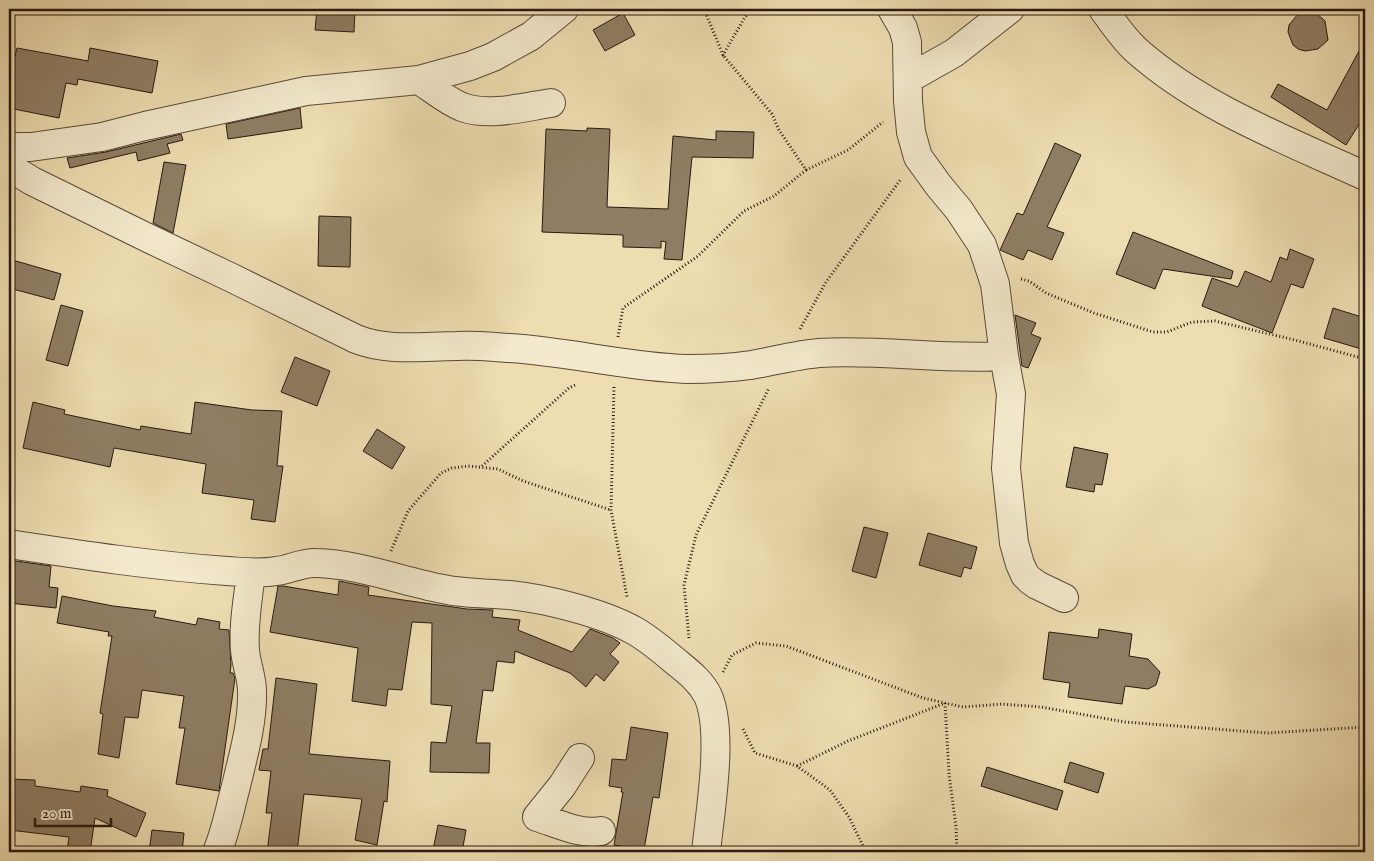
<svg xmlns="http://www.w3.org/2000/svg" width="1374" height="861" font-family="'IM FELL English',serif">
<style>
.building{fill:#8f7e64;stroke:#291811}
.lines{fill:none;stroke-linecap:round;stroke-linejoin:round}
.minor-casing{stroke:#5a4939;stroke-width:30}
.path{stroke:#291811;stroke-width:3;stroke-dasharray:1 2.5;stroke-linecap:butt}
.minor{stroke:#f3e9cc;stroke-width:28}
</style>
<rect width="100%" height="100%" fill="#edddb0"/>
<filter id="stains"><feTurbulence type="fractalNoise" baseFrequency=".004" numOctaves="4"/><feColorMatrix values="0 0 0 0 .2 0 0 0 0 .09 0 0 0 0 .02 0 0 0 .5 -.17"/></filter>
<radialGradient id="worn" r=".72"><stop offset=".6" stop-color="#630" stop-opacity="0"/><stop offset="1" stop-color="#630" stop-opacity=".3"/></radialGradient>
<path class="building" d="M 317,9 L 355,9 L 354,32 L 315,30 Z
M 1310,11 L 1316,13 L 1325,21 L 1328,40 L 1318,49 L 1305,51 L 1298,49 L 1293,45 L 1288,32 L 1289,25 L 1298,14 Z
M 623,13 L 635,35 L 605,51 L 593,30 Z
M 1365,40 L 1365,115 L 1346,145 L 1271,97 L 1278,84 L 1327,110 Z
M 17,48 L 88,61 L 90,48 L 158,61 L 152,93 L 78,79 L 77,85 L 66,83 L 59,118 L 9,108 L 9,54 L 15,56 Z
M 300,108 L 302,128 L 228,139 L 226,124 Z
M 587,128 L 610,129 L 607,207 L 668,209 L 673,136 L 716,140 L 716,131 L 754,132 L 753,158 L 692,157 L 682,260 L 664,259 L 666,242 L 661,241 L 661,248 L 623,247 L 623,235 L 542,232 L 546,129 L 587,131 Z
M 181,134 L 183,140 L 167,144 L 170,153 L 138,161 L 136,152 L 70,168 L 67,158 L 106,152 Z
M 1055,143 L 1081,155 L 1047,227 L 1064,233 L 1052,260 L 1028,250 L 1023,260 L 1000,250 L 1017,213 L 1023,215 Z
M 164,162 L 186,165 L 173,233 L 153,223 Z
M 319,216 L 351,217 L 350,267 L 318,266 Z
M 1133,232 L 1233,271 L 1231,279 L 1163,269 L 1155,289 L 1116,274 Z
M 1290,249 L 1314,259 L 1303,288 L 1291,284 L 1272,333 L 1202,306 L 1212,278 L 1238,287 L 1245,271 L 1271,282 L 1280,257 L 1287,260 Z
M 9,259 L 61,274 L 54,300 L 9,288 Z
M 61,305 L 83,311 L 68,366 L 46,360 Z
M 1333,308 L 1365,318 L 1365,350 L 1324,338 Z
M 1015,315 L 1036,323 L 1031,334 L 1041,338 L 1028,368 L 1022,366 Z
M 295,357 L 330,371 L 317,406 L 281,392 Z
M 33,402 L 65,410 L 64,414 L 140,430 L 141,426 L 191,434 L 195,402 L 252,410 L 282,411 L 277,466 L 283,466 L 275,522 L 251,519 L 254,500 L 202,493 L 206,464 L 114,448 L 110,467 L 23,448 Z
M 377,429 L 405,447 L 392,469 L 363,451 Z
M 1074,447 L 1108,454 L 1102,485 L 1095,484 L 1094,492 L 1066,487 Z
M 864,527 L 888,533 L 876,578 L 852,571 Z
M 928,533 L 977,547 L 971,569 L 964,567 L 961,577 L 919,565 Z
M 9,560 L 51,566 L 49,587 L 58,588 L 56,608 L 9,603 Z
M 339,581 L 369,587 L 368,595 L 467,609 L 493,610 L 492,617 L 520,620 L 518,630 L 572,652 L 590,629 L 613,638 L 620,643 L 610,654 L 619,662 L 604,681 L 596,674 L 586,687 L 570,673 L 515,651 L 514,663 L 497,661 L 493,691 L 483,690 L 476,743 L 490,743 L 489,773 L 430,772 L 431,742 L 446,743 L 452,706 L 431,704 L 432,623 L 412,622 L 402,690 L 388,689 L 386,706 L 352,701 L 358,648 L 270,632 L 278,586 L 283,586 L 338,595 Z
M 62,596 L 113,606 L 156,611 L 154,617 L 196,625 L 198,618 L 220,622 L 219,629 L 229,630 L 231,665 L 230,673 L 233,673 L 235,678 L 219,791 L 176,784 L 185,728 L 179,728 L 184,696 L 142,690 L 138,718 L 125,717 L 119,758 L 98,754 L 103,714 L 100,713 L 112,636 L 108,636 L 109,632 L 57,623 Z
M 1099,629 L 1132,634 L 1129,656 L 1148,659 L 1160,672 L 1156,685 L 1148,689 L 1125,686 L 1122,704 L 1068,697 L 1070,683 L 1043,679 L 1049,632 L 1098,638 Z
M 276,678 L 317,684 L 309,754 L 390,761 L 387,802 L 384,801 L 377,845 L 355,840 L 362,799 L 304,794 L 297,852 L 267,852 L 272,813 L 266,813 L 271,771 L 259,770 L 263,749 L 268,749 Z
M 631,727 L 668,733 L 659,798 L 653,797 L 644,850 L 614,845 L 623,792 L 621,792 L 622,788 L 609,786 L 612,759 L 626,760 Z
M 1070,762 L 1104,773 L 1098,793 L 1064,782 Z
M 987,767 L 1063,791 L 1057,810 L 981,786 Z
M 10,779 L 35,780 L 35,786 L 80,792 L 81,786 L 108,790 L 107,796 L 146,813 L 136,837 L 95,818 L 90,852 L 67,851 L 69,837 L 9,830 Z
M 438,825 L 466,830 L 462,852 L 445,852 L 433,850 Z
M 152,830 L 184,833 L 182,852 L 149,852 Z"/>
<g class="lines">
<defs>
<path id="minor" d="M 892,9 L 903,28 L 907,42 L 908,101 L 911,132 L 918,157 L 939,186 L 959,210 L 982,245 L 995,284 L 1004,356 L 1011,394 L 1006,468 L 1014,543 L 1020,564 L 1025,575 L 1030,580 L 1037,585 L 1064,598
M 1103,9 C 1113,23 1123,38 1136,50 C 1201,108 1287,140 1365,176
M 908,79 L 954,53 L 1010,9
M 419,80 C 433,89 447,101 462,107 C 489,117 524,107 551,103
M 9,147 L 31,147 L 102,137 L 145,126 L 306,91 L 419,80 L 470,66 L 493,57 L 531,36 L 564,9
M 9,167 L 32,181 L 150,239 L 230,277 L 356,339 C 389,352 423,346 457,346 C 475,345 493,347 510,348 C 570,352 628,367 687,369 C 709,369 730,368 751,365 C 774,361 796,355 819,353 C 880,349 942,360 1004,356
M 9,544 C 81,555 154,566 227,571 C 244,572 260,574 276,571 C 290,570 302,562 316,563 C 359,564 401,581 443,589 C 465,594 488,593 510,595 C 547,599 603,613 635,631 C 649,639 662,650 675,661 C 687,671 701,681 708,696 C 724,732 710,812 706,852
M 580,758 L 562,786 L 537,817 C 557,823 580,835 601,831
M 217,852 C 226,831 230,808 236,786 C 243,756 253,723 252,691 C 252,677 246,664 245,650 C 243,624 248,599 251,573"/>
</defs>
<use href="#minor" class="minor-casing"/>
<path class="path" d="M 704,9 L 723,55 L 745,17 L 753,9
M 806,170 L 848,150 L 883,122
M 1021,279 L 1029,281 L 1046,293 L 1094,313 L 1153,332 L 1167,332 L 1192,322 L 1215,321 L 1295,340 L 1365,359
M 800,329 L 826,282 L 901,179
M 618,337 L 623,308 L 698,256 L 744,211 L 774,196 L 806,170 L 779,130 L 772,114 L 723,55
M 614,387 L 611,510 L 627,597
M 482,466 L 569,388 L 577,384
M 391,551 L 408,511 L 441,473 L 452,468 L 468,466 L 498,469 L 523,481 L 611,510
M 689,638 L 684,585 L 696,535 L 769,388
M 723,672 L 732,655 L 756,643 L 786,646 L 923,698 L 963,707 L 1002,704 L 1041,707 L 1125,722 L 1267,733 L 1365,727
M 743,729 L 755,753 L 797,766 L 830,790 L 849,817 L 866,852
M 797,766 L 848,741 L 945,703 L 949,774 L 956,827 L 957,852"/>
<use href="#minor" class="minor"/>
</g>
<rect width="1374" height="861" fill="none" stroke="#edddb0" stroke-width="30"/>
<rect x="10" y="10" width="1354" height="841" fill="none" stroke="#291811" stroke-width="2.5"/>
<rect x="15" y="15" width="1344" height="831" fill="none" stroke="#291811"/>
<path d="M35 818v8h76v-8" fill="none" stroke="#291811" stroke-width="2.5"/>
<text x="42" y="818" font-size="15" fill="#291811" stroke="#f3e9cc" stroke-width="4" paint-order="stroke">20 m</text>
<rect width="100%" height="100%" filter="url(#stains)"/>
<rect width="100%" height="100%" fill="url(#worn)"/>
</svg>
